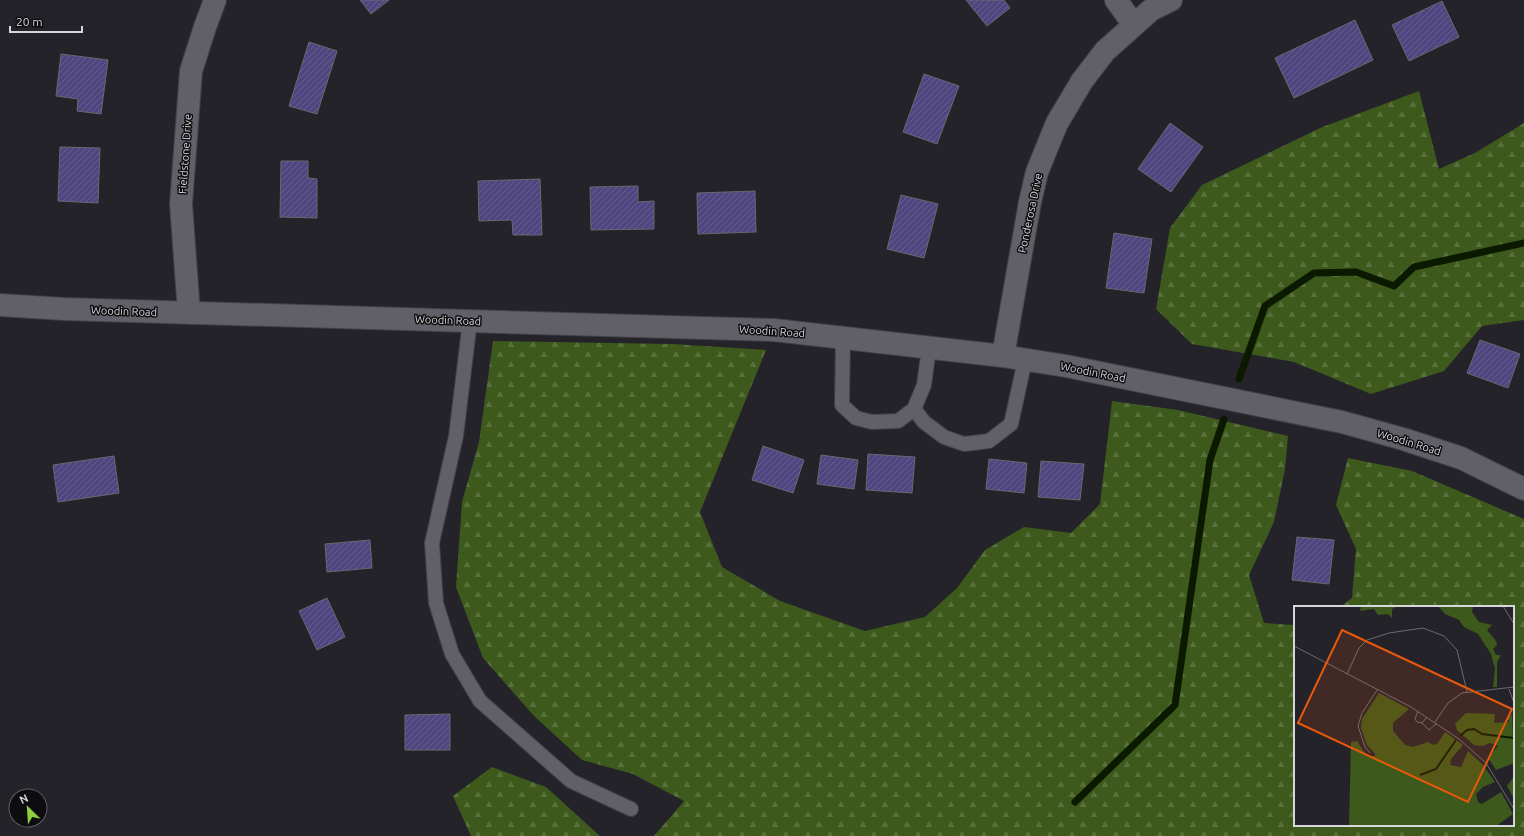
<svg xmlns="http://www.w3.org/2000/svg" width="1524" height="836" font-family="Ubuntu,sans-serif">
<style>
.forest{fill:url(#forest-firs)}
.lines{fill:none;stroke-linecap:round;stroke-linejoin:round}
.stream{stroke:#0b1900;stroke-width:7}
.building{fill:url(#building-hatch);stroke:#696870}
.lane-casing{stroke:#414146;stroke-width:16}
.street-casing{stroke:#414146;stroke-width:24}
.secondary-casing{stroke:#414146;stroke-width:24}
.lane{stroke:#616068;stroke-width:14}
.street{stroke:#616068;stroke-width:22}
.secondary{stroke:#616068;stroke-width:22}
.labels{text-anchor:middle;stroke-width:3;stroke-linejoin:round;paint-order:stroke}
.street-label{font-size:11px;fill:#d6d6db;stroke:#0d0d10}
.inset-river{fill:none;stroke:#0b1900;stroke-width:2}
.inset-road{fill:none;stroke:#6b6b71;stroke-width:1}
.view{fill:#e8590c;fill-opacity:0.15;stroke:#e8590c;stroke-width:2}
.inset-edge{fill:none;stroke:#d6d6db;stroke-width:2}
</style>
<defs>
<pattern id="forest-firs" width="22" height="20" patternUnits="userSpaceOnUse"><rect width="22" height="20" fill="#3d591b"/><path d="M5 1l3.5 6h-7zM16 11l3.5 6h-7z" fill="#58703c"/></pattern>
<pattern id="building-hatch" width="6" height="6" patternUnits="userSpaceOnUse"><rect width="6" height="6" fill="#4f457f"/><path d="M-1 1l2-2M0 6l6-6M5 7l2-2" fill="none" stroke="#685f91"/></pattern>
</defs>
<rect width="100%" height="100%" fill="#24232a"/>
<path class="forest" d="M 1419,91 L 1439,169 L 1475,153 L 1524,123 L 1524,320 L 1482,326 L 1444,371 L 1371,394 L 1294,362 L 1192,344 L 1156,309 L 1170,228 L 1202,185 L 1320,128 Z
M 493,341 L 672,344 L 766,350 L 700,512 L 722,567 L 780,601 L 865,631 L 925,617 L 957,588 L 985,550 L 1024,527 L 1071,533 L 1100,504 L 1112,401 L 1178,410 L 1288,436 L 1285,469 L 1274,522 L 1249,575 L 1264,623 L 1295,625 L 1295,825 L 1513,825 L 1513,607 L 1340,607 L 1352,598 L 1356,549 L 1336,505 L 1348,458 L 1412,471 L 1524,519 L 1524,836 L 654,836 L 684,801 L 633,774 L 582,760 L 534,716 L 483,658 L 456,587 L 462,502 L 479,442 Z
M 492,767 L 546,787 L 600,836 L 471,836 L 453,796 Z"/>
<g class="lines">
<path class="stream" d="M 1239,379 L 1265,306 L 1314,273 L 1356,272 L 1394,286 L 1414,267 L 1524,243
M 1075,802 L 1175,705 L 1210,460 L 1224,419"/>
</g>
<path class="building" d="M 360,0 L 389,0 L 371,14 Z
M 966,0 L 1004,0 L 1010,8 L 987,26 Z
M 1442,1 L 1459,37 L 1409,61 L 1392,25 Z
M 1355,20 L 1373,60 L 1294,98 L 1275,58 Z
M 309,42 L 337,51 L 317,114 L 289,106 Z
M 61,54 L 108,60 L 101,114 L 77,111 L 78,99 L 56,96 Z
M 924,74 L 959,86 L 937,144 L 903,132 Z
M 1170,123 L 1203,147 L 1171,192 L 1138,169 Z
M 60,147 L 100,148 L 98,203 L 58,201 Z
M 281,161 L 308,161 L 308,178 L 317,179 L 317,218 L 280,217 Z
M 540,179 L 542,235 L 513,235 L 512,220 L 479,221 L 478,181 Z
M 638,186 L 638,202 L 654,201 L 654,229 L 591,230 L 590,187 Z
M 755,191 L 756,232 L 698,234 L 697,193 Z
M 901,195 L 938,204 L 924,258 L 887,249 Z
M 1114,233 L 1152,239 L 1144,293 L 1106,288 Z
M 1480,340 L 1520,354 L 1508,388 L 1467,373 Z
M 763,446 L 804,460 L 793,493 L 752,480 Z
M 868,454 L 915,457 L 912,493 L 866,490 Z
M 821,455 L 858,460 L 854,489 L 817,484 Z
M 114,456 L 119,493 L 58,502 L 53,465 Z
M 989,459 L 1027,463 L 1024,493 L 986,489 Z
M 1041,461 L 1084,464 L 1080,500 L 1038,497 Z
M 1297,537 L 1334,540 L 1329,584 L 1292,580 Z
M 370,540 L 372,568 L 327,572 L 325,544 Z
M 327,598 L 345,637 L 317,650 L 299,611 Z
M 450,714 L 450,750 L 405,750 L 405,715 Z"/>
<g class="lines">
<defs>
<path id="lane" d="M 470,321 L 456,436 L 432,543 L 436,603 L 452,654 L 480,701 L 571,781 L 631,809
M 843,338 L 842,405 L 856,418 L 872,422 L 898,421 L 914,409 L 924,385 L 929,348
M 914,409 L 924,422 L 944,437 L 964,444 L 989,441 L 1011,424 L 1025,360"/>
<path id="street" d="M 1116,0 L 1134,25
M 189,313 L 181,204 L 191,71 L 205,27 L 215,0
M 1003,356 L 1030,202 L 1037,172 L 1057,123 L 1082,81 L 1105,51 L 1151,10 L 1171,0"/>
<path id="secondary" d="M 0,305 L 64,309 L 774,330 L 1003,356 L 1066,366 L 1342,422 L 1403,439 L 1461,458 L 1524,489"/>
</defs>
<use href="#lane" class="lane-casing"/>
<use href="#street" class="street-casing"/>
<use href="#secondary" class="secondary-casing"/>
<use href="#lane" class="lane"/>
<use href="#street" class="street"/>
<use href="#secondary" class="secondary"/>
</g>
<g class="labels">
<g class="street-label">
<text transform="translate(185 154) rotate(-86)" y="4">Fieldstone Drive</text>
<text transform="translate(1030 213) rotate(-78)" y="4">Ponderosa Drive</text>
<text transform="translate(124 311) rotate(2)" y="4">Woodin Road</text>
<text transform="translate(448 320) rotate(2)" y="4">Woodin Road</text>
<text transform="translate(772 331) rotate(4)" y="4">Woodin Road</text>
<text transform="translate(1093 372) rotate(11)" y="4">Woodin Road</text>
<text transform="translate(1409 442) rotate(17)" y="4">Woodin Road</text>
</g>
</g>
<g transform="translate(1294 606)">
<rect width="220" height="220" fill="#24232a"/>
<path d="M 67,0 L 104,0 L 98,3 L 98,12 L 94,8 L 84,9 L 80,3 L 66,5 ZM 144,0 L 179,0 L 178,6 L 185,16 L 198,19 L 193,24 L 202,35 L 203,39 L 199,43 L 202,49 L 207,49 L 203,56 L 203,81 L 199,81 L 201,63 L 197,48 L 184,28 L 170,21 L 165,14 L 151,8 ZM 85,87 L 115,103 L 99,117 L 99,125 L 111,139 L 119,141 L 134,136 L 140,139 L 144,137 L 151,126 L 169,139 L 157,153 L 156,159 L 167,161 L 174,145 L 189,159 L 201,176 L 189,181 L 182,188 L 184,196 L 188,198 L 207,186 L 219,208 L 202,220 L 55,220 L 57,136 L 63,135 L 72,149 L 77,151 L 82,149 L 73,139 L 67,122 L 68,113 ZM 172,107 L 201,108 L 200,117 L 215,116 L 213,111 L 218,108 L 220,157 L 202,164 L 194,152 L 204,140 L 196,137 L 189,140 L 180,139 L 163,124 L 161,118 ZM 220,170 L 220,193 L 213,180 Z" fill="#3d591b"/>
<path class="inset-river" d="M 166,130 L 173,124 L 180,123 L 188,128 L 220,132M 126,169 L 142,163 L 162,134"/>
<path class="inset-road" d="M 209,0 L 220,18M 0,40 L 117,101 L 165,133 L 192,157 L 220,203M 53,68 L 65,42 L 73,34 L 95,27 L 129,22 L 150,30 L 163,44 L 173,86M 215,83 L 220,97M 124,105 L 121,113 L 123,116 L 128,117 L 133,111M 141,116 L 154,97 L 168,87 L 220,81M 128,117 L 135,124 L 143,117M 76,147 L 71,141 L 64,120 L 68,107 L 83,84"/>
<path class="view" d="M 48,24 L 218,103 L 174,196 L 4,117 Z"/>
<rect width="220" height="220" class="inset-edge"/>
</g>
<g transform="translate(28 808) rotate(335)"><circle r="19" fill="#0d0d10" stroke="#5d5d61"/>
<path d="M0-3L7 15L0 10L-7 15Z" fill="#8fcd41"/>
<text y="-6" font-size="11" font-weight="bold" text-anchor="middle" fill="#d6d6db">N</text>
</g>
<path d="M10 26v6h72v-6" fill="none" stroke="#d6d6db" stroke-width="2"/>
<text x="16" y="26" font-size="12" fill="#d6d6db" stroke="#0d0d10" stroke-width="3" paint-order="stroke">20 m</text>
</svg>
